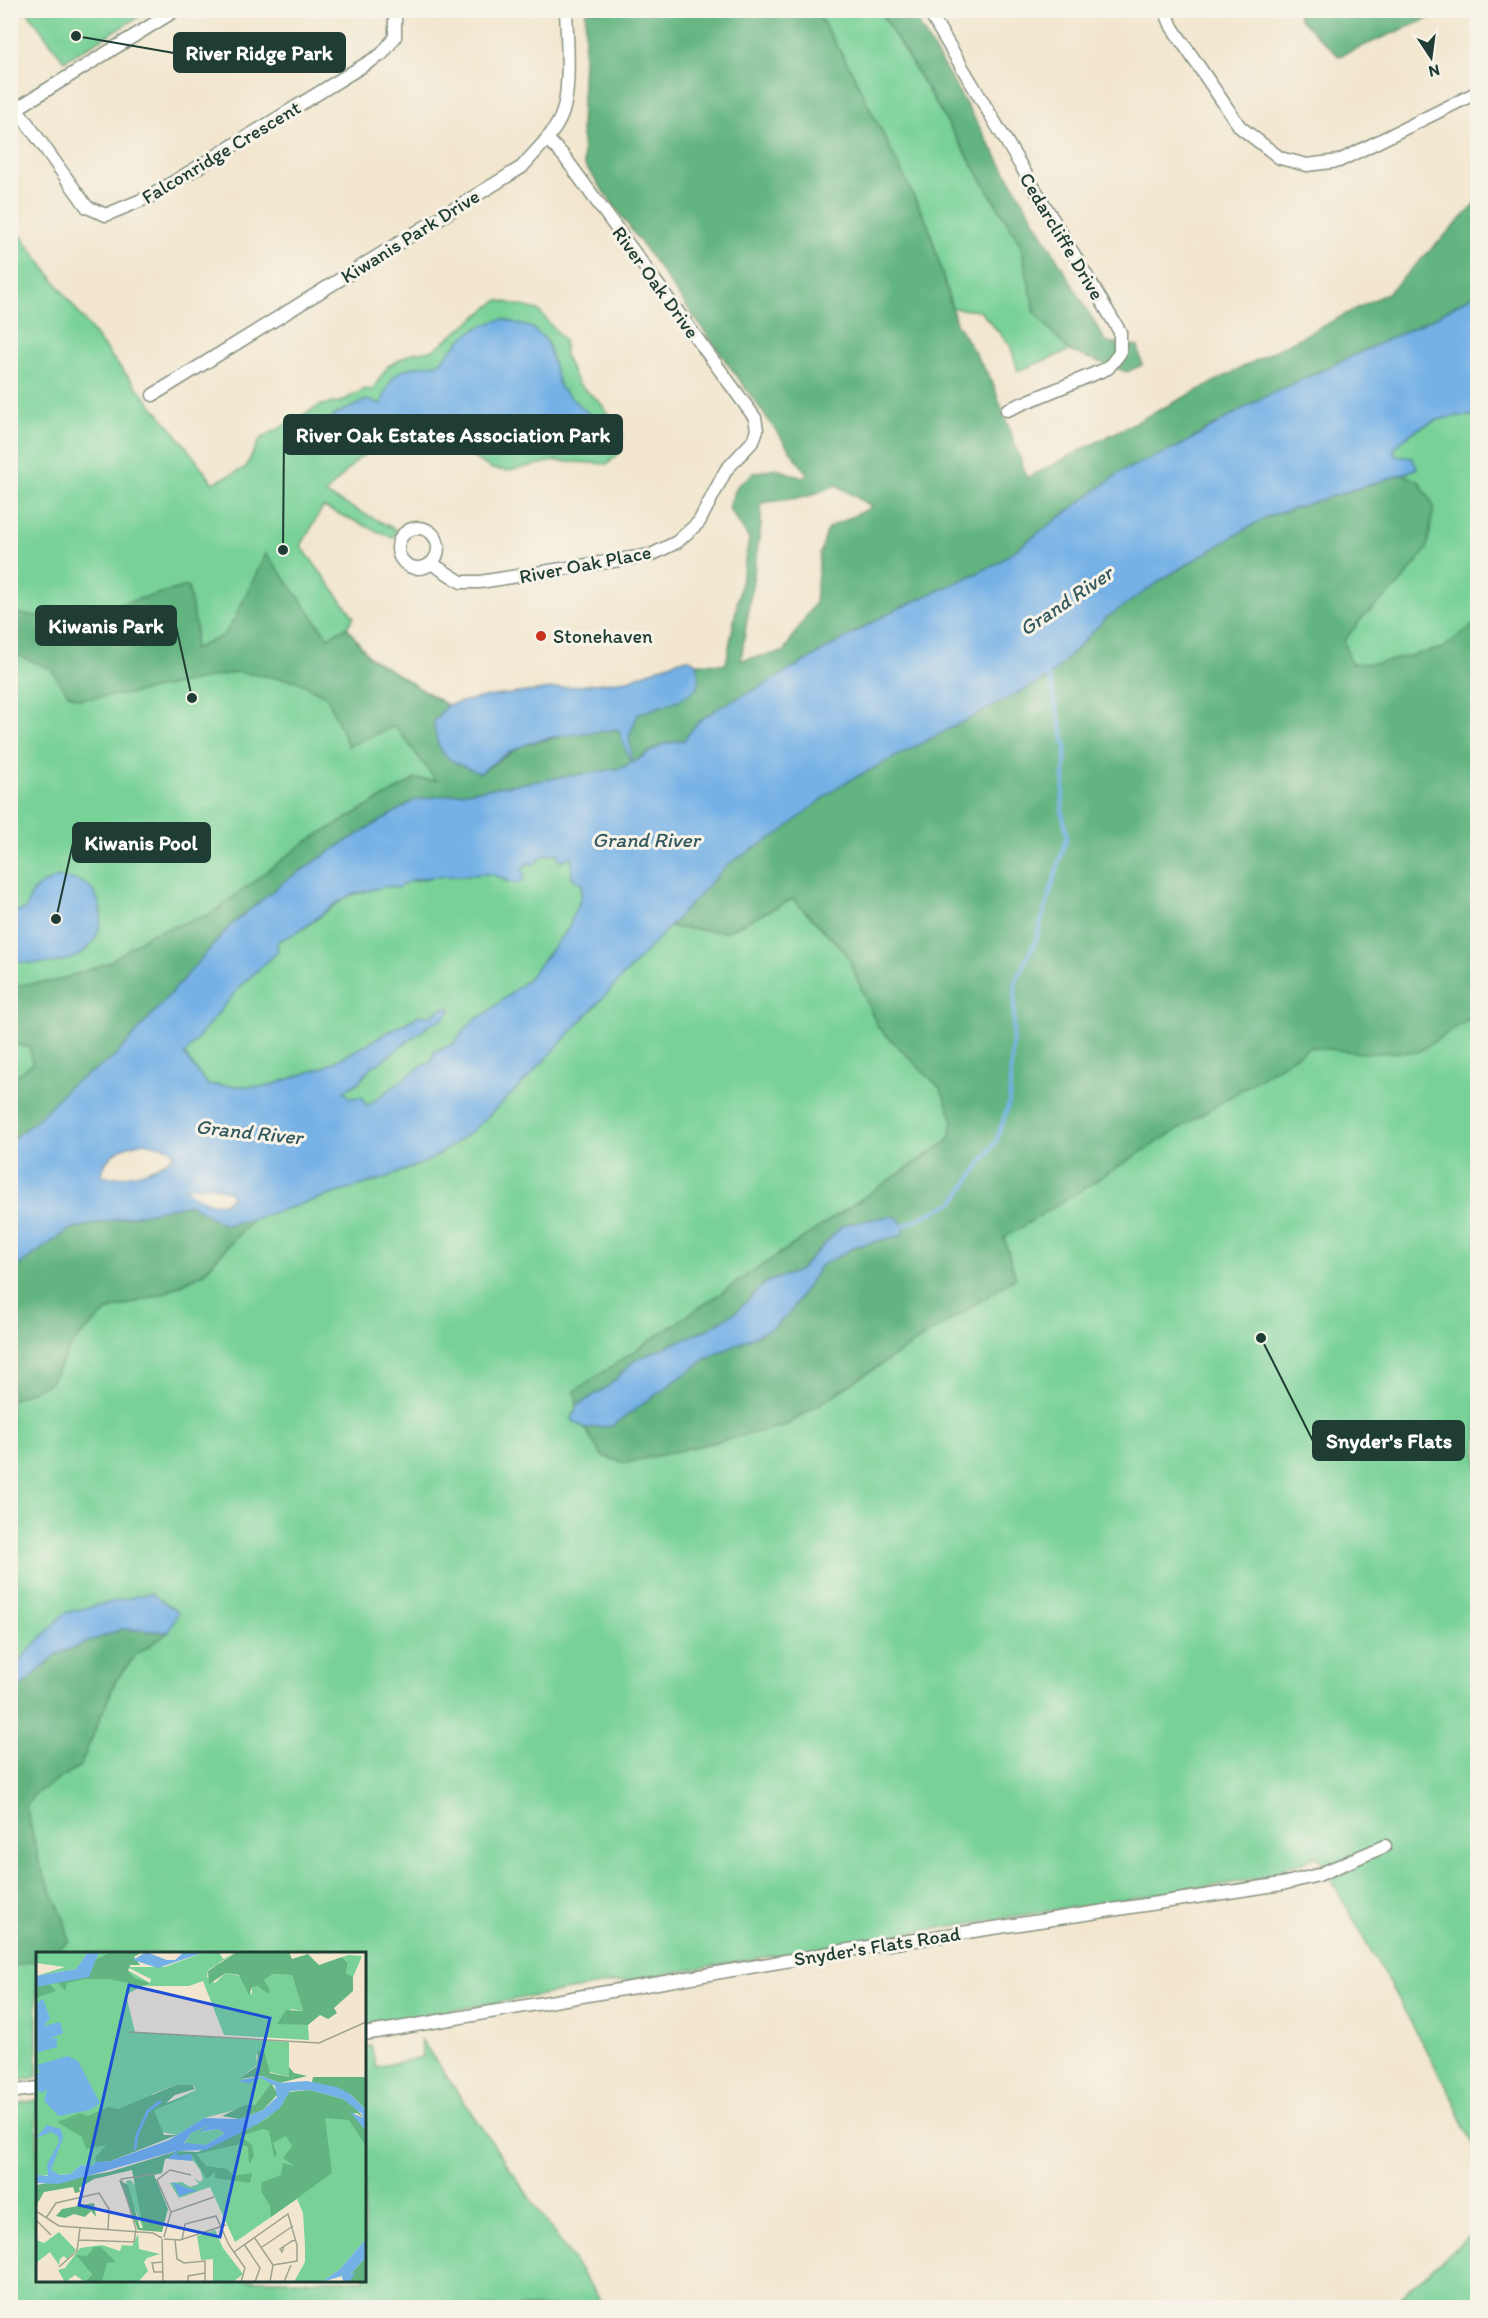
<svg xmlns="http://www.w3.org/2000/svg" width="1488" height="2318" font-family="Itim,sans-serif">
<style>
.green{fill:#78d298;stroke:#4c8866;stroke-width:1.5;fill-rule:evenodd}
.forest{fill:#62b480;stroke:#40785a;stroke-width:1.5;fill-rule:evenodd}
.water{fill:#74b1e6;stroke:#4a778d;stroke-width:1.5;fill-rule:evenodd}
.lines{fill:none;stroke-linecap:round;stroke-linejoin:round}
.stream{stroke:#74b1e6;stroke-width:4}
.minor-casing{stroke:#889281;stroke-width:15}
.minor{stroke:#fff;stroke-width:12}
.poi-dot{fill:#c8321e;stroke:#f7f3e8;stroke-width:2}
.labels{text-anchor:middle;stroke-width:6;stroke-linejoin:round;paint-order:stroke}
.street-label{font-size:20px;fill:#1f3d34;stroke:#f7f3e8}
.poi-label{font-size:20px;fill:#1f3d34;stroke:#f7f3e8;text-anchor:start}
.water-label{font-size:21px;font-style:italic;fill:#345a60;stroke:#f7f3e8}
.inset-river{fill:none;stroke:#74b1e6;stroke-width:3}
.inset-road{fill:none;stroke:#9ea290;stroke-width:1.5}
.view{fill:#1d4ed8;fill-opacity:0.15;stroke:#1d4ed8;stroke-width:3}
.inset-edge{fill:none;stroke:#1f3d34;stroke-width:3}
.leader{fill:none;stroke:#1f3d34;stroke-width:2}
.callout-dot{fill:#1f3d34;stroke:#f7f3e8;stroke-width:2}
.callout{fill:#1f3d34;stroke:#1f3d34;stroke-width:2}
.callout-label{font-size:21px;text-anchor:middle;font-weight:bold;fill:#fff}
</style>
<rect width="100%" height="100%" fill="#f7f3e8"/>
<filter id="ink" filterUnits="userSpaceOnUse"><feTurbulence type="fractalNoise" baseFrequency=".0167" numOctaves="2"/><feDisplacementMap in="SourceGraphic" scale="12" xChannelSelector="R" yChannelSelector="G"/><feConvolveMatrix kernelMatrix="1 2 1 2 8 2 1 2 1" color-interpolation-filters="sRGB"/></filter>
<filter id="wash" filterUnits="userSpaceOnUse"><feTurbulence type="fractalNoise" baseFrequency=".008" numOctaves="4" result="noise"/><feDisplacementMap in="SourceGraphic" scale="24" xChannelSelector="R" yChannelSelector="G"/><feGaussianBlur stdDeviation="1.35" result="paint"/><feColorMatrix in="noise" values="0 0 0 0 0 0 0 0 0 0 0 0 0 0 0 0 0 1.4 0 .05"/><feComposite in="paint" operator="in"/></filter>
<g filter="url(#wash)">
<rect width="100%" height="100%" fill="#f2e6ce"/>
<path class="green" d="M 27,11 L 149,11 L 64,61 Z
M 816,11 L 880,11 L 1021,245 L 1035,313 L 1069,351 L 1018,371 L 1010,345 L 980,311 L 952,308 L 929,227 L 849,66 Z
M 10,221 L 110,355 L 182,441 L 213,483 L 245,468 L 260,439 L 321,405 L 340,402 L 365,389 L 372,390 L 388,366 L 412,353 L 433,350 L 498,300 L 538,310 L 564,340 L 565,356 L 578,384 L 599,401 L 623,433 L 620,452 L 608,464 L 554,461 L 508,471 L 492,469 L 433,434 L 413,434 L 390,442 L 359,458 L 325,494 L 397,530 L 393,538 L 323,507 L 301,546 L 354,617 L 347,627 L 369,657 L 447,705 L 434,721 L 526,783 L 454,794 L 436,781 L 10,1122 Z
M 1458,415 L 1477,416 L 1477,2155 L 1449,2091 L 1318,1856 L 1257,1879 L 900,1934 L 365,2025 L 364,1954 L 52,1953 L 69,1941 L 64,1919 L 40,1866 L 26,1807 L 33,1795 L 80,1766 L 116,1680 L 136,1655 L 169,1632 L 65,1613 L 21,1659 L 11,1664 L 11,1398 L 14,1399 L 51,1382 L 72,1344 L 107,1311 L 165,1293 L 203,1274 L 253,1219 L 385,1178 L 430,1160 L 471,1132 L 524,1082 L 669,927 L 725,932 L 793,899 L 838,945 L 1049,677 L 1106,618 L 1417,468 L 1396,456 L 1394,449 C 1411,429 1433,420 1458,415 ZM 943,1144 L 1014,1279 L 787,1425 L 626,1463 L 602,1456 L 585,1428 L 572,1420 L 577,1406 L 575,1391 Z
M 558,853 L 560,860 L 572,856 L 582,884 L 581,899 L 573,915 L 569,928 L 528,979 L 517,989 L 488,1012 L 472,1022 L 453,1044 L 435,1051 L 430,1063 L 367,1106 L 350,1098 L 344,1091 L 359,1082 L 372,1066 L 379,1063 L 431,1024 L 444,1018 L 445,1007 L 429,1016 L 420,1015 L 327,1066 L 266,1087 L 208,1085 L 184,1054 L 242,984 L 261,967 L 279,940 C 287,938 292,933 300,931 L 348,896 L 390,885 L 430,878 L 438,875 L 463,876 L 476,873 L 496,875 L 508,883 L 530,862 L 533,865 L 545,855 Z
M 37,1960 L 37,2077 L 11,2082 L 10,1967 Z
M 420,2038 L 605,2307 L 11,2307 L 11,2105 L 37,2100 L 38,2280 L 364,2280 L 365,2047 L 371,2046 L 376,2067 L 423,2057 Z
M 1477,2229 L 1477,2307 L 1389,2307 Z"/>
<path class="forest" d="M 586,11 L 816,11 L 849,66 L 929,227 L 956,323 L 992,381 L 1027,478 L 1389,292 L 1477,203 L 1477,293 L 1432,319 L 1258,400 L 1180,446 L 1124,470 L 995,565 L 889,613 L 760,687 L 720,707 L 697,723 L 684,740 L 663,744 L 622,768 L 415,800 L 342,844 L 285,881 L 230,926 L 114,1058 L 69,1086 L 38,1119 L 11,1140 L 11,1079 L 32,1064 L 30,1047 L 11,1044 L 11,986 L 55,981 L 108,963 L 148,935 L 211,914 L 304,843 L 415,779 L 436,780 L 395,726 L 348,746 L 327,697 L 297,681 L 237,672 L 129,694 L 80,699 L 68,694 L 50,668 L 11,653 L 11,613 L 63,619 L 188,586 L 196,628 L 194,649 L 224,635 L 235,618 L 266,553 L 328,637 L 347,627 L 369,657 L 447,705 L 434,721 L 480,773 L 521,746 L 566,735 L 619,729 L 631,760 L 629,736 L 638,714 L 681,699 L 699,677 L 697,663 L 726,664 L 749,539 L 728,507 L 738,485 L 754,473 L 775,468 L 800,477 L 808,475 L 584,164 L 581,128 ZM 837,485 L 872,507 L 828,528 L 820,554 L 815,603 L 783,652 L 741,660 L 761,526 L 761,503 L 806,497 Z
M 880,11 L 911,11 L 1106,342 L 1138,346 L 1142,365 L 1127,372 L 1069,351 L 1035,313 L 1021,245 Z
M 1297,11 L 1297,10 L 1446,11 L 1339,56 L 1299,18 Z
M 1403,474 L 1419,481 L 1434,506 L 1427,549 L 1399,585 L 1362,618 L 1344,641 L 1351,664 L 1379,663 L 1443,648 L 1477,622 L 1477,1014 L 1418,1052 L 1364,1053 L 1310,1047 L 1004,1238 L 1016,1278 L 787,1425 L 626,1463 L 602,1456 L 585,1428 L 612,1426 L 706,1359 L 774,1327 L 789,1314 L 820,1266 L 857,1246 L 903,1235 L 843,1225 L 799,1271 L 767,1282 L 736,1312 L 708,1329 L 635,1360 L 610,1385 L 577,1406 L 575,1391 L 948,1141 L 953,1121 L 941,1089 L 877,1026 L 846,953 L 793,899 L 725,932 L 669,927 L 728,864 L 774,836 L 839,786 L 1049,677 L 1106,618 L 1169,575 L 1266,517 Z
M 190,1204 L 224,1225 L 253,1219 L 203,1273 L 165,1293 L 107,1311 L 72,1344 L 51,1382 L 14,1399 L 11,1398 L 11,1271 L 70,1229 Z
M 122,1629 L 169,1632 L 136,1655 L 116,1680 L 80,1766 L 33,1795 L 26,1807 L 40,1866 L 64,1919 L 69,1941 L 52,1953 L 38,1954 L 37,1960 L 11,1967 L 11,1696 L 57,1654 Z"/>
<path class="water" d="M 1477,293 L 1477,416 C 1445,414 1416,424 1394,449 L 1396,456 L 1412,458 L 1417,468 L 1403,474 L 1266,517 L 1169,575 L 1106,618 L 1049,677 L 839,786 L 780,833 L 728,864 L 524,1082 L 471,1132 L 430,1160 L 385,1178 L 253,1219 L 224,1225 L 190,1204 L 70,1229 L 11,1271 L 11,1140 L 38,1119 L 69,1086 L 114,1058 L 230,926 L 285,881 L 342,844 L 415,800 L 622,768 L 631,763 L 618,729 C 586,735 550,733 520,747 C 506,753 492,763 480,773 C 448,760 436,758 434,721 L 447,705 L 485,697 L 628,680 L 680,660 L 689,659 L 697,663 L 699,677 L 697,688 L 681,699 L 638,714 L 629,736 L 632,763 L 663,744 L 684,740 L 697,723 L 720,707 L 760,687 L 889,613 L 995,565 L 1124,470 L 1180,446 L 1258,400 L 1432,319 ZM 558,853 L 560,861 L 572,856 L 572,877 L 582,884 L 581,899 L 573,915 L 569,928 L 528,979 L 488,1012 L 472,1022 L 453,1044 L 435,1051 L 430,1063 L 423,1065 L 367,1106 L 362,1097 L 350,1098 L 344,1091 L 359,1082 L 372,1066 L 379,1063 L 431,1024 L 444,1018 L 452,1009 L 446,1007 L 429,1016 L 420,1015 L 327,1066 L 266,1087 L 208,1085 L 184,1055 L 242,984 L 278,952 L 277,944 L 279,940 C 304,933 324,909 347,897 C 355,893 366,891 375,889 C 384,887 389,885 398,888 C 412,875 443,877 461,876 C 473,876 481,872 494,875 C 505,878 506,884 520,883 L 525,876 L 522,868 L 530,862 L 533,865 L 545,855 ZM 144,1142 L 170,1148 L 174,1154 C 160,1171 122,1180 101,1176 C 105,1153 123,1146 144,1142 ZM 211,1185 L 230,1192 L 232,1197 C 219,1212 196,1197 185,1189 L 186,1187 Z
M 503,319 L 532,328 L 547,341 L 560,388 L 605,428 L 607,442 L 596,449 C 583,446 568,442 555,443 C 533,445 515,459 493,452 C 468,444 447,416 420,415 C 399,414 381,436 363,443 C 351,447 338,442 327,438 L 324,430 L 334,415 L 367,400 L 382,404 C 390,368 405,367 438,364 C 463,338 466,329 503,319 Z
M 59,877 C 69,879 82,880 89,887 C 108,906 103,936 83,952 C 65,967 32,964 11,961 L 11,904 L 17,912 L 26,909 C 32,887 38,885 59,877 Z
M 890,1216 L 898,1218 L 903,1226 L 903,1235 L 857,1246 L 820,1266 L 789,1314 L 774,1327 L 706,1359 L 612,1426 L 585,1428 L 572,1420 L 577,1406 L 610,1385 L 635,1360 L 708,1329 L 736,1312 L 767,1282 L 799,1271 L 843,1225 Z
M 150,1593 L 178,1612 L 169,1632 L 122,1629 L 57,1654 L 11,1696 L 11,1664 L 21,1659 L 65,1613 Z"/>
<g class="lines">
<path class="stream" d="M 903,1226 L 954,1202 L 996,1142 L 1009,1103 L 1016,980 L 1036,940 L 1067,835 L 1062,811 L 1066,747 L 1049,677"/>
</g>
</g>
<g filter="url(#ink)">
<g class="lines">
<defs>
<path id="minor" d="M 928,10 L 1120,332 L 1120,353 L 1108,368 L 1007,410
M 1165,10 L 1172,27 L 1240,127 L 1280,158 L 1307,165 L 1339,161 L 1478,92
M 10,99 L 87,207 L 106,215 L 151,196 L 382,54 L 395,37 L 395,10
M 11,112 L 176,10
M 153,395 L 522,167 C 535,151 555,134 562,114 C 571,89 567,38 566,10
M398 548a20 20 0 1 1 40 0a20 20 0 1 1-40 0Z
M 431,563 L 461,582 L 480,582 L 651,555 L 677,542 L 699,522 L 726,470 L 753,441 L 757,430 L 755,418 L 563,155 L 547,139
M 364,2034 L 843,1951 L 1282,1884 L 1318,1875 L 1385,1846
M 10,2092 L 38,2088"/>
</defs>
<use href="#minor" class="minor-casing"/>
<use href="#minor" class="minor"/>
</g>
</g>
<circle class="poi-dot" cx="541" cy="636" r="6"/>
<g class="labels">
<g class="street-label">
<text transform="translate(221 152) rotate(-31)" y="7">Falconridge Crescent</text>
<text transform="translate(410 236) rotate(-32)" y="7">Kiwanis Park Drive</text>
<text transform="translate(1062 236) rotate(59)" y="7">Cedarcliffe Drive</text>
<text transform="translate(656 282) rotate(54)" y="7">River Oak Drive</text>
<text transform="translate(585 564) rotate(-11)" y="7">River Oak Place</text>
<text transform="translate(877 1946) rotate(-9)" y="7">Snyder's Flats Road</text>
</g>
<g class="poi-label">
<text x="553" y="643">Stonehaven</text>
</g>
<g class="water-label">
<text transform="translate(1066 601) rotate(-34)" y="7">Grand River</text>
<text x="646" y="847">Grand River</text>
<text transform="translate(249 1132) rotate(6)" y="7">Grand River</text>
</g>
</g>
<g transform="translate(36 1952)">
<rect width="330" height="330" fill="#f2e6ce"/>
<path d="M 0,0 L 52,0 L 40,17 L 0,24 L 29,15 L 0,11 ZM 63,0 L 75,0 L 69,5 L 114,31 L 115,27 L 91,15 L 129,15 L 169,0 L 183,0 L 187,7 L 201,0 L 181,12 L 192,9 L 173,24 L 181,13 L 172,18 L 171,25 L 179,31 L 190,21 L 204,24 L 216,43 L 216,35 L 237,22 L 256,23 L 267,59 L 255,57 L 242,71 L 272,73 L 273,88 L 188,83 L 167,29 L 153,34 L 106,34 L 90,43 L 99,80 L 253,90 L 253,125 L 230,119 L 229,111 L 220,102 L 221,113 L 203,127 L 225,126 L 235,131 L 219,153 L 168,166 L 141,183 L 126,180 L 99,198 L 57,214 L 45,213 L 34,222 L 1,224 L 0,35 L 35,26 L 55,14 ZM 140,133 L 158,134 L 160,138 L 120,156 L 116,142 ZM 312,3 L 326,4 L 317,25 L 310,21 L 312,11 L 306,5 ZM 269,138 L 330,179 L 330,287 L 304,317 L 286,330 L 258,330 L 269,310 L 269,293 L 267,261 L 261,247 L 199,290 L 174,235 L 143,246 L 134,231 L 146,230 L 154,235 L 163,232 L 158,226 L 164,230 L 167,227 L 164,218 L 151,200 L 160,202 ZM 173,172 L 166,180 L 182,177 L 189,181 L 170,193 L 148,192 L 155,181 ZM 95,228 L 100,235 L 107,277 L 92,240 L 90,229 ZM 179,278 L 187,296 L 207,322 L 197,330 L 177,330 L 177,307 L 165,308 L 161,284 ZM 23,280 L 40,298 L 31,307 L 28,304 L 24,307 L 23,313 L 14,300 L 0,311 L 0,288 L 8,291 ZM 102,282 L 103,297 L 124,302 L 111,306 L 108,310 L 112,319 L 102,330 L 58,330 L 56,322 L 49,330 L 39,323 L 29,330 L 22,318 L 29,316 L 44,296 L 66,293 L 84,299 L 86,293 L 96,294 Z" fill="#78d298" fill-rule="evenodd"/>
<path d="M 75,0 L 106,0 L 98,5 L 104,13 L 94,13 L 92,19 L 98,26 L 114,31 L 106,34 L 73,27 L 49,27 L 31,31 L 29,39 L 20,29 L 54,22 L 59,8 ZM 201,0 L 253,0 L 256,7 L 272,2 L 283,13 L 306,5 L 312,11 L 310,21 L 317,25 L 317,39 L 298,56 L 301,61 L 292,67 L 284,63 L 272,73 L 241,72 L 250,58 L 267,59 L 256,23 L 237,22 L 228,28 L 234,38 L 232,42 L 222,34 L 216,35 L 213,43 L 203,23 L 190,21 L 173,32 L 172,19 ZM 13,31 L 20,39 L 0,46 L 0,35 ZM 222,99 L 228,99 L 234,121 L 253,125 L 253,115 L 258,121 L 271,124 L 244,131 L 226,124 L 203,127 L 221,114 ZM 277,125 L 330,125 L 330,158 L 314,142 L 276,130 ZM 235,131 L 242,142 L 227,158 L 204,167 L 186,164 L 209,153 L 219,153 ZM 140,133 L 156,133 L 159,137 L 139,143 L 130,151 L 160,141 L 118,158 L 128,183 L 141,183 L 75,209 L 61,210 L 59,206 L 70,193 L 50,197 L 46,185 L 21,170 L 44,161 L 52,164 L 72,155 L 82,157 ZM 274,138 L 307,147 L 320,156 L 328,167 L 321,161 L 316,162 L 329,174 L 330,194 L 313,168 L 289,166 L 296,221 L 235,265 L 234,254 L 225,239 L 226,230 L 245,223 L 247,211 L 258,214 L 247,206 L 256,194 L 250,184 L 237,191 L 241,202 L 238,205 L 233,179 L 227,177 L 204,184 L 216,193 L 218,204 L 213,212 L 212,195 L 205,192 L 160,202 L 170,214 L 191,217 L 198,224 L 216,221 L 214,231 L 179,226 L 179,220 L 171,227 L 155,202 L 129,207 L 126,221 L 118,223 L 132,257 L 126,280 L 102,278 L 83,228 L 92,233 L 104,276 L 107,276 L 96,218 L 58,227 L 43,236 L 44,240 L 39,241 L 37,235 L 8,240 L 0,254 L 0,233 L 73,220 L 141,199 L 162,200 L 231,167 L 246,153 L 252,140 ZM 58,251 L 60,265 L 55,259 L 49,265 L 38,262 L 29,266 L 20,264 L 26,257 ZM 58,295 L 65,295 L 80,310 L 71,311 L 66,329 L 49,330 L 56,322 L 40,303 L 51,304 ZM 330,305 L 330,330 L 313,330 L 318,321 L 314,323 Z" fill="#62b480"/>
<path d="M 52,0 L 63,0 L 53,25 L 0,35 L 0,24 L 40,17 ZM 110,0 L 131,8 L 139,8 L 148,0 L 169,0 L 122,16 L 97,8 ZM 7,47 L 14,66 L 8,74 L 24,70 L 27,81 L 13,87 L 21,86 L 21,95 L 0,101 L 0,51 ZM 32,104 L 42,109 L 64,151 L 54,158 L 23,164 L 8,149 L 11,137 L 6,141 L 0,138 L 0,122 L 4,121 L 1,113 ZM 226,124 L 244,131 L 271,129 L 301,135 L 314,142 L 330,158 L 330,179 L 314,160 L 327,166 L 326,162 L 307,147 L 274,138 L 254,139 L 244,156 L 222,172 L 170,198 L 141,199 L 141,203 L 155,202 L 157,209 L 132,207 L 140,199 L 23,232 L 0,231 L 0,223 L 12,224 L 11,212 L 23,190 L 22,184 L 15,180 L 0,186 L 11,173 L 25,177 L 27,186 L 15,218 L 24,223 L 34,222 L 45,213 L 57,214 L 60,210 L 75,209 L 133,188 L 168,166 L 204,167 L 227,158 L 241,145 L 239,134 L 225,126 L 213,131 L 202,129 ZM 173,173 L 163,180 L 182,177 L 189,181 L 170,193 L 148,191 L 155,181 ZM 137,230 L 153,237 L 162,238 L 143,244 ZM 330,287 L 330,305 L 314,323 L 320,320 L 313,330 L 307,330 L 306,324 L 286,330 L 304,317 Z" fill="#74b1e6" fill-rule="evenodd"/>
<path class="inset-river" d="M 99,198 L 101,183 L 112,159 L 125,149"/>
<path class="inset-road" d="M 93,80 L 283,91 L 330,70M 0,259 L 23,274 L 117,281 L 126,286M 135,260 L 121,228 L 134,218 L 155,223M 10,266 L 20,251 L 63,241 L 73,257 L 72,278M 0,268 L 15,283M 128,285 L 135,260 L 178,245M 218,285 L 237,313 L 234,330M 126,287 L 127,330M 128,287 L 144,288 L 190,273M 43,288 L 98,290 L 100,277 L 85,227 L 118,222M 139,288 L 141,307 L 148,311 L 169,309 L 169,330M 146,288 L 149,272 L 180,264 L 193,293 L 209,316 L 205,330M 208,292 L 224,316 L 219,330M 226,295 L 257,274M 248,295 L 246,300 L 244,297 L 256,289 L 260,288M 198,300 L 252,262 L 261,293 L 261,309 L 237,313M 127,310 L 116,311 L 118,320 L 127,320M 23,315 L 41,299 L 44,276M 152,330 L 152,324 L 169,321M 248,330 L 255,313"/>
<path class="view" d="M 93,33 L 234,66 L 184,285 L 43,253 Z"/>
<rect width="330" height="330" class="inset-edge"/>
</g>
<path class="leader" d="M76 36L174 53M283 550L284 434M192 698L176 626M56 919L73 843M1261 1338L1313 1441"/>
<g class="callout-dot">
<circle cx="76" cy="36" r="6"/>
<circle cx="283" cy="550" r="6"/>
<circle cx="192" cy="698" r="6"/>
<circle cx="56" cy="919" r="6"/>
<circle cx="1261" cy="1338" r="6"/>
</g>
<g class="callout">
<rect x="174" y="33" width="171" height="39" rx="6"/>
<rect x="284" y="415" width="338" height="39" rx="6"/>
<rect x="36" y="606" width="140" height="39" rx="6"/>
<rect x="73" y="823" width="137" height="39" rx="6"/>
<rect x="1313" y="1421" width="151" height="39" rx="6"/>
</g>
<g class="callout-label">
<text x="259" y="60">River Ridge Park</text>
<text x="453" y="442">River Oak Estates Association Park</text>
<text x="106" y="633">Kiwanis Park</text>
<text x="141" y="850">Kiwanis Pool</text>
<text x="1389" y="1448">Snyder's Flats</text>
</g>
<rect width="1488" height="2318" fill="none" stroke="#f7f3e8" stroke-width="36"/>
<g transform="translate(1431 57) rotate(167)" stroke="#f7f3e8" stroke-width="4.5" paint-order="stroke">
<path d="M0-4.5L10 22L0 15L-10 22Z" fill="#1f3d34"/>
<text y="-9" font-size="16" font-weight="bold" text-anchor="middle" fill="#1f3d34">N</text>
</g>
</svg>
